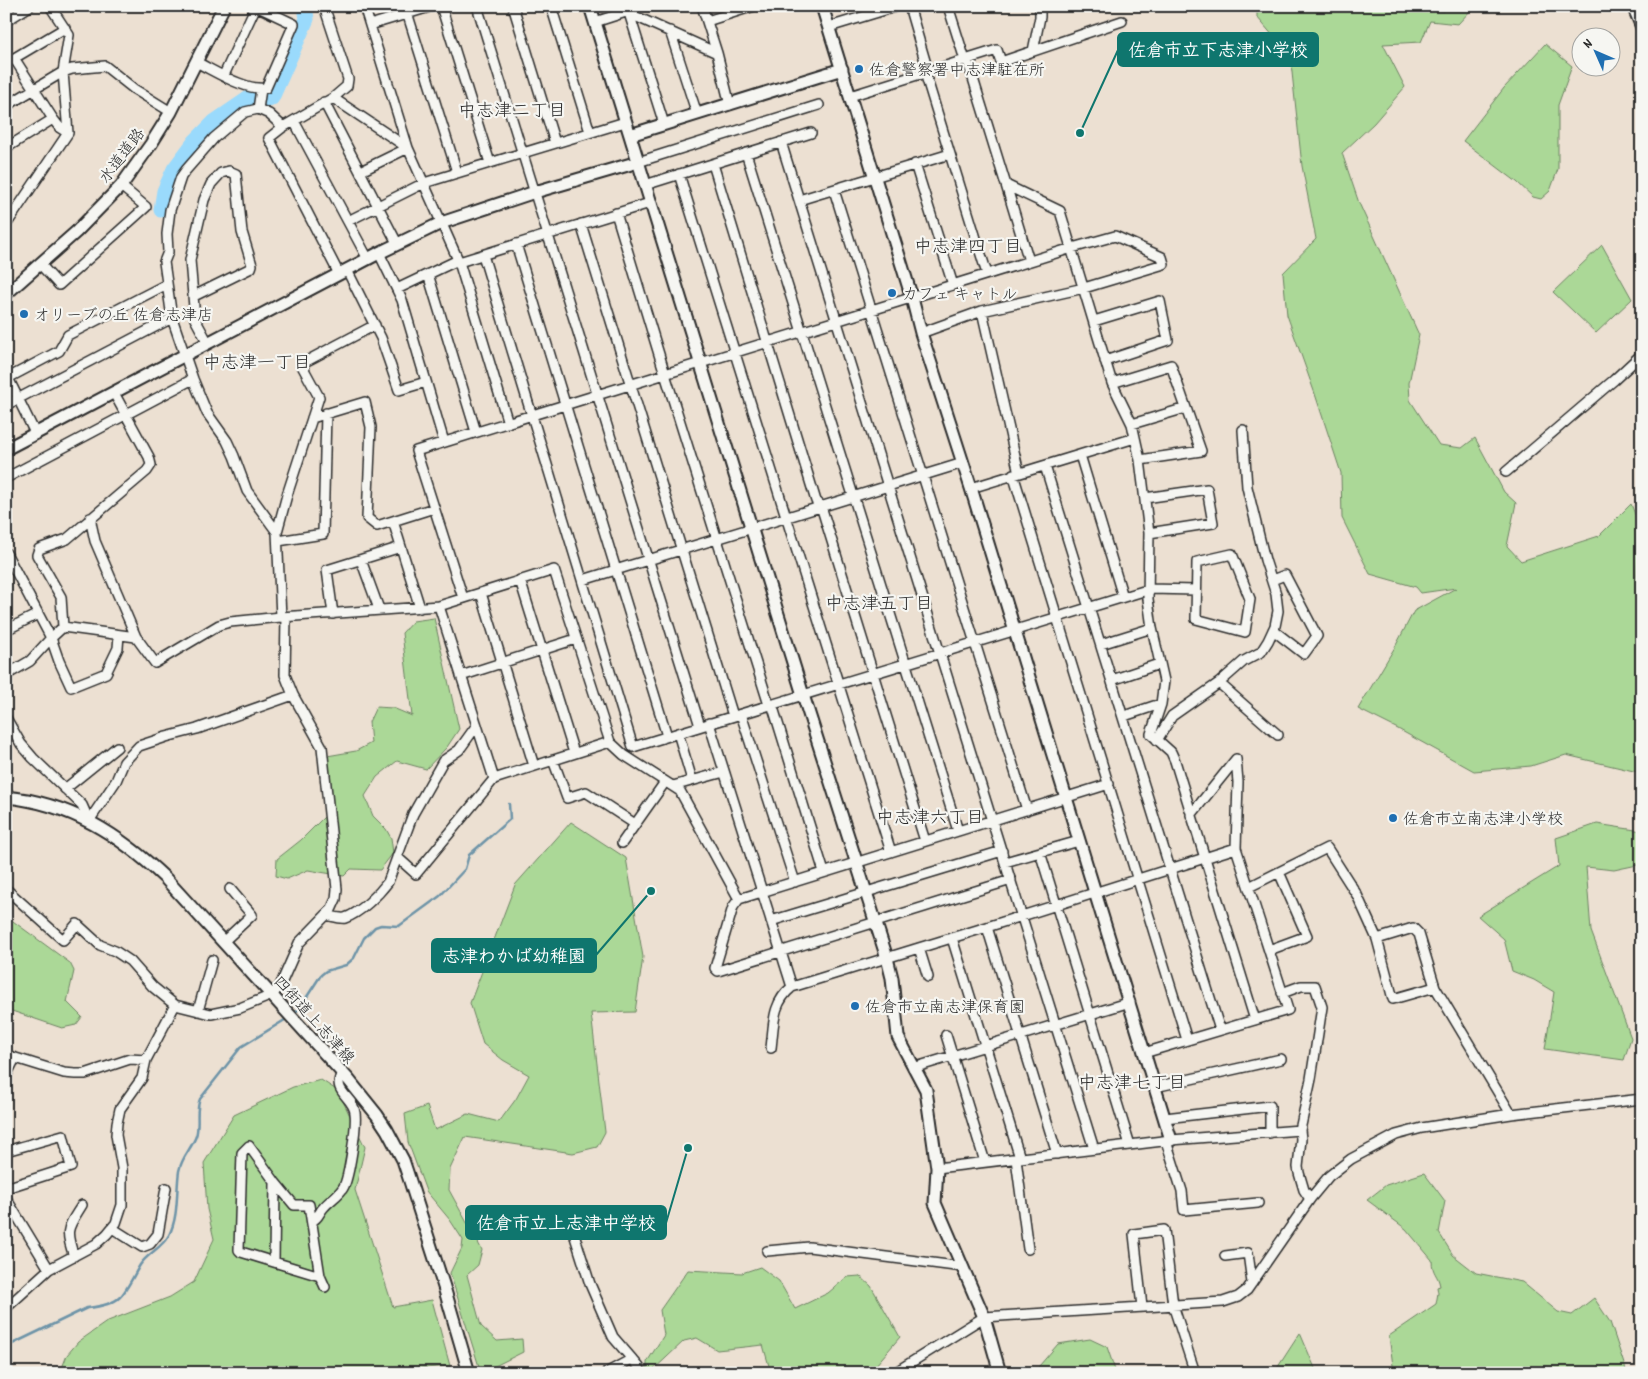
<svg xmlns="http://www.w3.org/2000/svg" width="1648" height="1379" font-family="Dekko,'Klee One',sans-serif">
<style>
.green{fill:#abd897;stroke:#6b8261}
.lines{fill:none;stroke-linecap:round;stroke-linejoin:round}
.stream{stroke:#6e94a8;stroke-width:2.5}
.river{stroke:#9adafc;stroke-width:15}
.street-casing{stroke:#2b2b2b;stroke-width:12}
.secondary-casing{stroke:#2b2b2b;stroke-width:15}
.street{stroke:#f6f6f2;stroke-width:9}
.secondary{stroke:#f6f6f2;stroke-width:11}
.poi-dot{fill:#1f6fb2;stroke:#f6f6f2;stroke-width:2}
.labels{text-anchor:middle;stroke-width:4.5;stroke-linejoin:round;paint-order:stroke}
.poi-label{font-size:16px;fill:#2b2b2b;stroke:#f6f6f2;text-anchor:start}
.street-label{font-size:16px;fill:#2b2b2b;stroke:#f6f6f2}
.neighbourhood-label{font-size:18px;fill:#2b2b2b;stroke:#f6f6f2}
.leader{fill:none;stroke:#0f766e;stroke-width:2}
.callout-dot{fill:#0f766e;stroke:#f6f6f2;stroke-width:2}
.callout{fill:#0f766e;stroke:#0f766e;stroke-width:2}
.callout-label{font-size:18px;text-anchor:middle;font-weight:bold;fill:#fff}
</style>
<rect width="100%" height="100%" fill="#ece0d2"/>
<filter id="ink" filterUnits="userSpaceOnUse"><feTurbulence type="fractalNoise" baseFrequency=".02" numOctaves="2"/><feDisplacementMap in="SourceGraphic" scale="10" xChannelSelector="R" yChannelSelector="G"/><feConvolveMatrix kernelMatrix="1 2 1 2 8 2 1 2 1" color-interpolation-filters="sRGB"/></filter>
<g filter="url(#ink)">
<path class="green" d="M 1257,6 L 1431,6 L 1443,12 L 1450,6 L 1487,6 L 1472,9 L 1458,24 L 1430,21 L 1421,42 L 1383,44 L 1405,87 L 1374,123 L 1342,153 L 1359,203 L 1419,335 L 1409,383 L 1410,400 L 1439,445 L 1462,448 L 1475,438 L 1504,492 L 1516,503 L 1507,546 L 1521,561 L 1599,536 L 1631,504 L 1640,527 L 1636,581 L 1642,585 L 1642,773 L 1566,755 L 1531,766 L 1474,771 L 1398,729 L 1358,709 L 1395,647 L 1414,611 L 1456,588 L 1421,593 L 1416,587 L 1370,574 L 1342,518 L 1341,473 L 1315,394 L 1287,315 L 1283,273 L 1316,239 L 1302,166 L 1291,63 L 1274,37 L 1257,17 Z
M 1545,44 L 1572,66 L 1558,105 L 1558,169 L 1550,191 L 1541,199 L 1533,197 L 1517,182 L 1463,141 L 1504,88 Z
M 1602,245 L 1632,299 L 1596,333 L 1553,292 Z
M 434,618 L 459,729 L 447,747 L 426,769 L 397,761 L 377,777 L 365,796 L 373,816 L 386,829 L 391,838 L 393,853 L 380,870 L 351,869 L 344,876 L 308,870 L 287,879 L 276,876 L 277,859 L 301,840 L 333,808 L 327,756 L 356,751 L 371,743 L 369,722 L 376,707 L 393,708 L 412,716 L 402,633 L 413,621 Z
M 571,822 L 626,858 L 643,957 L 635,1012 L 591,1013 L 605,1132 L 597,1147 L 573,1153 L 465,1137 L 450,1169 L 449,1190 L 482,1250 L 478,1265 L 467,1275 L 481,1326 L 497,1341 L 522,1339 L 523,1352 L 481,1373 L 450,1273 L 462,1248 L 463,1240 L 450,1220 L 426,1191 L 408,1142 L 405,1114 L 427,1106 L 435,1130 L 468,1114 L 499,1122 L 516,1099 L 529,1075 L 503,1060 L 483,1044 L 470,1003 L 515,885 Z
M 1597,824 L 1642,831 L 1642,864 L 1614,870 L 1586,867 L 1591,931 L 1631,1038 L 1624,1060 L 1545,1049 L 1554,992 L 1534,980 L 1512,971 L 1504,939 L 1478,916 L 1559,866 L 1556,838 Z
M 6,916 L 70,963 L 74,971 L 67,1002 L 82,1017 L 76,1025 L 62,1028 L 6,1009 Z
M 321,1080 L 338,1091 L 365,1147 L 355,1190 L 393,1307 L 432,1300 L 450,1366 L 387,1371 L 355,1370 L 354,1373 L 60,1373 L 67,1355 L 78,1342 L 108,1321 L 170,1297 L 194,1282 L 214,1239 L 207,1209 L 204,1163 L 234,1115 L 293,1087 Z
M 1424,1173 L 1445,1201 L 1439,1233 L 1453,1255 L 1476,1273 L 1522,1282 L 1558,1312 L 1572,1315 L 1594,1298 L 1610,1322 L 1627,1373 L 1394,1373 L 1389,1336 L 1436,1304 L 1438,1293 L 1437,1287 L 1440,1286 C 1438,1274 1432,1274 1432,1260 L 1406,1229 L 1367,1200 L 1386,1185 Z
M 760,1267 L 779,1281 L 795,1309 L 828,1293 L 847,1277 L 860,1276 L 871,1286 L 900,1337 L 869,1373 L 771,1373 L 763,1345 L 717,1350 L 697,1338 L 684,1341 L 650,1373 L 647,1373 L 647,1362 L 664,1335 L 660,1310 L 688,1270 L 742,1273 Z
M 1300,1333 L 1317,1373 L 1274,1373 Z
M 1090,1339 L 1107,1347 L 1116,1373 L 1033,1373 L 1058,1344 Z"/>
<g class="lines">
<path class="stream" d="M 294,1013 L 299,1009 L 321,975 L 326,971 L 346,965 L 354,958 L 364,938 L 375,927 L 381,925 L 399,926 L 440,896 L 465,869 L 469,855 L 510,819 L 509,804
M 6,1347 L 87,1308 C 97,1307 112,1305 120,1297 C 126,1292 135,1273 140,1265 C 148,1253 162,1248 169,1235 C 179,1216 176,1191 179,1171 C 182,1156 192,1148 196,1136 C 200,1124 195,1111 200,1099 L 241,1047 L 288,1018"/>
<path class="river" d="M 161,210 L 164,191 L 174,169 L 195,141 L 214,122 L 249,98 L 264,100 L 272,98 L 307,19 L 305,6"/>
<defs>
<path id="street" d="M 324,6 L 348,79 L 347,86 L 333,98
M 364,6 L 408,148 L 459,262 L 508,423
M 405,6 L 457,172
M 441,6 L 490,163
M 477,6 L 700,726
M 513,6 L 555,143
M 551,6 L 590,132
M 702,6 L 717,53 L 730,105
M 909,6 L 928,71
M 948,6 L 965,60
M 629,13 L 664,124
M 6,21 L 30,6
M 707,21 L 754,6
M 595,22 L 626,12 L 717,53
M 370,25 L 433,6
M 829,27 L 898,6
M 670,31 L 697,114
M 1033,51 L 1040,17 L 1040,6
M 14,58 L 53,119 L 60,128 L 68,133
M 967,59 L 1006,185 L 1060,211 L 1112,383 L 1132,424 L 1140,460 L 1149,533 L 1148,599 L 1152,628 L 1164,681 L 1161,704 L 1151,734 L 1171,752 L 1175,761 L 1255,1020
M 196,62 C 215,71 245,91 266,88 L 294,24 L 256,6
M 6,63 L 65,28
M 925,73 L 987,274
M 224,75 L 256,6
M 261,89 L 258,109 L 269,114 L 283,127
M 850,96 L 997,50 L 1001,62 L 1122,21
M 324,102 L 397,243
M 6,106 L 63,72 L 72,69 L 105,66 L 134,89 L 171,112
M 258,109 L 245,112 L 233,122 L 214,138 L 186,170 L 181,177 L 170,210 L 167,234 L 168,252 L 164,262 L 172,318 L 193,379 L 207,413 L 227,441 L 234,456 L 247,491 L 277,532
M 294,121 L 368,259
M 781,142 L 1094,1149
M 6,148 L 53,119
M 746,153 L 958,831
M 638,162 L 819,105
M 713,164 L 816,501 L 821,506 L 925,841
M 915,164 L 953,285
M 679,174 C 749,400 822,625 891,852
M 645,185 L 811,133
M 1006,185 L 1029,261
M 834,190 L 1027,810
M 799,200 L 950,154
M 616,213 L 665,374 L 769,705
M 348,221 L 424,183 L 625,122
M 581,224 L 733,716
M 6,225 L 68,133 L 63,72 L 69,35 L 50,6
M 516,244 L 667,736
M 379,253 L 402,300 L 444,442
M 483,255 L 633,747 L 1150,589 L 1196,590
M 459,262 L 650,203
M 40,264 L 59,285 L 146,207 L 121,186
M 347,270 L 381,338 L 399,390 L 426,382
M 339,274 L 269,138 L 283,127 L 333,98 L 408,148 L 361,171
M 428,274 L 476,432
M 397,289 L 458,260
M 194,296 L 251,268 L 252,265 L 242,232 L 236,174 L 229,171 L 221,173 L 211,184 L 204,200 L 190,260 L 195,319 L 208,343
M 982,311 L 1019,473
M 1094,321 L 1160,301 L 1168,340 L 1105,361
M 1112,383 L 1171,365 L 1201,451 L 1140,460
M 6,405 L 172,318
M 312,418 L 365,402 L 371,427 L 367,518 L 377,526 L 434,508
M 1132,424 L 1186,408
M 35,433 L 8,378 L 59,351 L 68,335 L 167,284
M 1080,455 L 1123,597
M 1045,466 L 1220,1030
M 1506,472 L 1614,380 L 1642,354
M 1013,474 L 1187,1040
M 6,478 L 193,379
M 971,488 L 1135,438
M 1145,498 L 1207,489 L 1213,523 L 1149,533
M 90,518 L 95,541 L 136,637 L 155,663 L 219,625 L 230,622 L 281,617 L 439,606 L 554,570 L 610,742 L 624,755 L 680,791 L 739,899
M 393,521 L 420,608
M 278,541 L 323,534 L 326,413
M 6,553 L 51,638 L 59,661 L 71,687 L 106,673 L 118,648 L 119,635
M 1232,554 L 1250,599 L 1245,632 L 1196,619 L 1197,562 Z
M 361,560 L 379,609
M 520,580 L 574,753
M 583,580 L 963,463
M 1272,580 L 1285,575 L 1317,636 L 1304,654 L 1273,630
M 481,593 L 534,766
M 463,598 L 416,451 L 1072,248 L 1115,236 L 1162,257 L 1164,264 L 1084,288 L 982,311 L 921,333
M 439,606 L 494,779 L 610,742
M 333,614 L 327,570 L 401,547
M 281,617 L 277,532 L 287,495 L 319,397 L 301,364 L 375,325
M 63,627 L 136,637
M 6,630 L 38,614
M 1101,644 L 1152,628
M 6,675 L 30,661 L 51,638 L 63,627 L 61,597 L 37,555 L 39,549 L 67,539 L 147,471 L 151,465 L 149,457 L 114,393
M 461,676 L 576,639
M 1112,680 L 1159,664
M 1219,683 L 1278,735
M 772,704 L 824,872
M 741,714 L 795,882
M 1124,716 L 1160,704
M 6,718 L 21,744 L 33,758 L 82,805 L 89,821
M 709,723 L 792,987
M 678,733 L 692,780
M 1157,740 L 1172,716 L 1219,683 L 1244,661 L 1261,652 L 1268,641 L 1275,626 L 1278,611 L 1276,594 L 1265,560 L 1247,487 L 1243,430
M 553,760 L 567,798 L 586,792 L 635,824
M 673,786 L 724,772
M 65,789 L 117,747
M 89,821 L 116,781 L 124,762 L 139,746 L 166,737 L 197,729 L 293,695
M 622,843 L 665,782
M 1040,852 L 1130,1145
M 397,857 L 416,874 L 494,779
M 1005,862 L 1079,841
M 1011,880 L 718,971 L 715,968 L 733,907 L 739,899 L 1109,784
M 1249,887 L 1327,848 L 1357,895 L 1377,939 L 1393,999 L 1435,987
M 6,889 L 63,940 L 77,924 L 100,945 L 115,951 L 130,961 L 153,987 L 175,1005
M 326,915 C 332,916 340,919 345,918 C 360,913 379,894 388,882 L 413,814 L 443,761 L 459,750 L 477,725
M 771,921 L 1002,851
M 987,927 L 1057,1154
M 952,938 L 1020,1158
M 1377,939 L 1413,928 L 1419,934 L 1435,987 L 1511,1114
M 223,942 L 252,915 L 230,889
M 919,948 L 928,977
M 1269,950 L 1307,936 L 1279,872
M 1282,993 L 1301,986 L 1315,986 L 1322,1007 L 1311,1079 L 1300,1130 L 1301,1139 L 1298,1167 L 1299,1173 L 1304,1190 L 1310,1199
M 198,1011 L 212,960
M 946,1035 L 985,1162
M 771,1048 C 774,1024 772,1003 792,987 L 987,927 L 1236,848
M 1144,1053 L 1288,1010 L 1236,848 L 1238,782 L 1236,759 L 1191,815
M 6,1055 L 64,1073 L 75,1074 L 85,1074 L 130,1059 L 146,1060
M 913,1068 L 1130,1002
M 6,1076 L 15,1058
M 1155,1087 L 1281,1059
M 1165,1118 L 1270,1106 L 1270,1133
M 1166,1141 L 1182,1191 L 1184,1210 L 1258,1203
M 6,1151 L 63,1135 L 71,1167 L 6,1188
M 1016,1159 L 1028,1249
M 937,1168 L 1171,1140 L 1300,1130
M 6,1198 L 49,1269
M 312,1221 C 319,1218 319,1212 324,1207 C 330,1200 338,1196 343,1188 C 349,1179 357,1125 355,1113 C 354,1097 331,1092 342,1073
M 570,1221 L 590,1284 L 613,1337 L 639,1367 L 641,1373
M 112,1228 L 142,1247 L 150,1244 L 158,1234 L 166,1188
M 767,1251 L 809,1247 L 963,1267
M 74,1256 C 64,1229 68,1228 82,1205
M 1225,1256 L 1248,1253 L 1252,1283
M 274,1262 L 275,1182
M 320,1276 L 309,1205 L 294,1205 L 275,1182 L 249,1146 L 242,1153 L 239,1250 L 241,1252 L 320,1276 L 325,1287
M 1142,1307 L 1134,1234 L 1164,1230 L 1173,1305 L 1195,1373
M 6,1308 L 49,1269 L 96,1244 L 107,1234 L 116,1223 L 122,1205 L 122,1168 L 116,1135 L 117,1123 L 120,1109 L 142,1078 L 146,1060 L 175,1005 L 211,1014 L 240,1008 L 272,995 L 280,986 L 299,943 L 331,910 L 336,899 L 337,889 L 322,747 L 293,695 L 285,675 L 286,617
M 606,1373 L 632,1359
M 894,1373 L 984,1317 L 1223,1302 L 1238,1297 L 1247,1290 L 1310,1199 L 1329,1176 L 1351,1159 L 1396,1135 L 1422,1128 L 1511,1114 L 1642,1099"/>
<path id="secondary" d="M 590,6 L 803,695 L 887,958 L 892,978 L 898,1037 L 926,1090 L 937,1168 L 935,1203 L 984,1317 L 1000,1373
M 822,6 L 912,298 L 921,333 L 971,488 L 1171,1140
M 1633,6 L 1642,27
M 630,135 L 842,69
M 6,294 L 76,232 L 121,186 L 151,144 L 171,112 L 224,6
M 6,449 L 379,253 L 441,223 L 535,192 L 638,162
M 6,797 C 70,803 120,835 165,878 L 348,1079 L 377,1115 L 387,1130 L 403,1160 L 408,1175 L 444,1287 L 469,1373"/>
</defs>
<use href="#street" class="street-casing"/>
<use href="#secondary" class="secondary-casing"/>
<use href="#street" class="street"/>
<use href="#secondary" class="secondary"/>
</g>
</g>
<g class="poi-dot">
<circle cx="859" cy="69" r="5"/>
<circle cx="892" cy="293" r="5"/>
<circle cx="24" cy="314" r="5"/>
<circle cx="1393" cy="818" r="5"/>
<circle cx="855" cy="1006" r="5"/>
</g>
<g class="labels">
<g class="poi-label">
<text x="869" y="75">佐倉警察署中志津駐在所</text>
<text x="902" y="299">カフェ キャトル</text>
<text x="34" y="320">オリーブの丘 佐倉志津店</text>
<text x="1403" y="824">佐倉市立南志津小学校</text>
<text x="865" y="1012">佐倉市立南志津保育園</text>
</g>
<g class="street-label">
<text transform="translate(121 155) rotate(-53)" y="6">水道道路</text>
<text transform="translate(315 1019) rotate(48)" y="6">四街道上志津線</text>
</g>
<g class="neighbourhood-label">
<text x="512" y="116">中志津二丁目</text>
<text x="968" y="252">中志津四丁目</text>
<text x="257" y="368">中志津一丁目</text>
<text x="879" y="609">中志津五丁目</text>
<text x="930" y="823">中志津六丁目</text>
<text x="1132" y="1088">中志津七丁目</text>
</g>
</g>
<path class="leader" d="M1080 133L1118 50M651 891L596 955M688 1148L666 1223"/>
<g class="callout-dot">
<circle cx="1080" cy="133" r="5"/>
<circle cx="651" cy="891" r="5"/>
<circle cx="688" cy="1148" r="5"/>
</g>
<g class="callout">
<rect x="1118" y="33" width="200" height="33" rx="5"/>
<rect x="432" y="939" width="164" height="33" rx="5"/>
<rect x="466" y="1206" width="200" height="33" rx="5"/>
</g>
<g class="callout-label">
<text x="1218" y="56">佐倉市立下志津小学校</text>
<text x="514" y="962">志津わかば幼稚園</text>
<text x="566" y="1229">佐倉市立上志津中学校</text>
</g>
<rect width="1648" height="1379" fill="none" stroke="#f6f6f2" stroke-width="25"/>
<rect x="12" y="12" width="1623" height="1354" fill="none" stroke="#2b2b2b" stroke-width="2" filter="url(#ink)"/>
<g transform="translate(1596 52) rotate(315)"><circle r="24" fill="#f6f6f2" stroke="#a5a5a2"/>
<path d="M0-4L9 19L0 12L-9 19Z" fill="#1f6fb2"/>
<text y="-8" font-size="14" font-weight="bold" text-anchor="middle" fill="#2b2b2b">N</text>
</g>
</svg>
